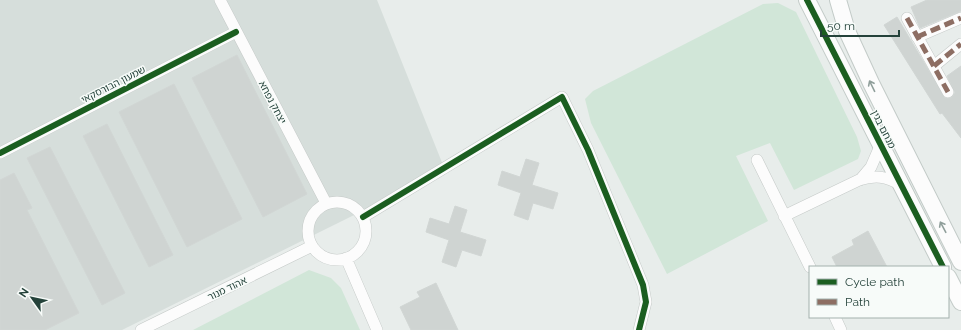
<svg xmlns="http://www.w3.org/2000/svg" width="961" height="330" font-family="Raleway,'Noto Sans Hebrew',sans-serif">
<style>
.built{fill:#d6dedb}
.green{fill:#d1e6d8}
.building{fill:#cfd4d2;stroke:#d1d6d4}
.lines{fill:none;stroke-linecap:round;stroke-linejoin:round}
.street-casing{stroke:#c5cac8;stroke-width:12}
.secondary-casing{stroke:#c3cbc8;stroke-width:18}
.street{stroke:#fcfcfc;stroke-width:11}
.secondary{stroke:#fcfcfc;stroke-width:16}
.quiet{stroke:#8d6e63;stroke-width:5;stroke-dasharray:10 5;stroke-linecap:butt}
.cycleway-casing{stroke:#f7fbf9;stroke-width:8}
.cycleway{stroke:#1b5e20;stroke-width:6}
.oneway{stroke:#909f9b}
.labels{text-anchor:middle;stroke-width:3;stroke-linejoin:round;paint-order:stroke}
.street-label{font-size:10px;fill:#24423a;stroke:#f7fbf9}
</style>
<rect width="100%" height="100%" fill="#e8edeb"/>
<path class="built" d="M 0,0 L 377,0 L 445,170 L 122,330 L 0,330 Z"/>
<path class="green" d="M 778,3 L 796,12 L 857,137 L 861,151 L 858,159 L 794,190 L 770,143 L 736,156 L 768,221 L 667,274 L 591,123 L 585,99 L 593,91 L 763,4 Z
M 309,270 L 331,278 L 341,288 L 360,330 L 193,330 Z"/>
<path class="building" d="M 927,0 L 961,0 L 961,11 L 920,28 L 911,7 Z
M 897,17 L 945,98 L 951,98 L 955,93 L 947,76 L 961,66 L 961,138 L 942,113 L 940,114 L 884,25 Z
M 237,55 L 307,194 L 263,217 L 192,78 Z
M 174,84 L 242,219 L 187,247 L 119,112 Z
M 107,124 L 173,255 L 149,267 L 83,136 Z
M 50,147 L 125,293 L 102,305 L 27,158 Z
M 526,159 L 539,163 L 532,185 L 558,193 L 553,209 L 533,203 L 528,220 L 514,215 L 521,193 L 498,185 L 502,171 L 520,177 Z
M 14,173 L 32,208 L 27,210 L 79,313 L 45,330 L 0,330 L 0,180 Z
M 455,206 L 467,210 L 460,232 L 486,240 L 481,256 L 462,250 L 456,267 L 442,262 L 449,240 L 426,232 L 430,218 L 449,224 Z
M 868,231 L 887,267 L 837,267 L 832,257 L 854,245 L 852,240 Z
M 436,283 L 458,330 L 411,330 L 400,307 L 420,297 L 417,292 Z"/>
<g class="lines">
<defs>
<path id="street" d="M 220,0 L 326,203
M 907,18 L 948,92
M 917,37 L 961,18
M 934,66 L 961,44
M 0,153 L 236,32
M 757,160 L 810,267
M 860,180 L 871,167 L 881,144
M308 231a29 29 0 1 1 58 0a29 29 0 1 1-58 0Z
M 784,216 L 859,180 C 875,175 886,176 901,185
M 363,217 L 562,97 L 588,150 L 643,285 L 646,302 L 639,330
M 346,258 L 377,330
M 835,317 L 841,330
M 141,330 L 312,246"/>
<path id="secondary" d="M 807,0 L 943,267
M 838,0 L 847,31 L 871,83 L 961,262
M 948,277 L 961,302"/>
</defs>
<use href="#street" class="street-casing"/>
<use href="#secondary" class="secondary-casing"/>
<use href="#street" class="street"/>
<use href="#secondary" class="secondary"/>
<path class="quiet" d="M 907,18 L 948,92
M 917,37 L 961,18
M 934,66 L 961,44"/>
<defs>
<path id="cycleway" d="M 807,0 L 943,267
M 0,153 L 236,32
M 363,217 L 562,97 L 588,150 L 643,285 L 646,302 L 639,330"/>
</defs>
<use href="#cycleway" class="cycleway-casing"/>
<use href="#cycleway" class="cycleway"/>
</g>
<defs><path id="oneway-shaft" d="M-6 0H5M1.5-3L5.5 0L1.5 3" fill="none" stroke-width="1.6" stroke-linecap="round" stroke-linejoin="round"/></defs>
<g class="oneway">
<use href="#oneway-shaft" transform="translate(872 86) rotate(-116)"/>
<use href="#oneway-shaft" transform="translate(943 227) rotate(-118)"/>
</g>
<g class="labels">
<g class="street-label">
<text transform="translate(113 84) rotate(-27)" y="4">שמעון הבורסקאי</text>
<text transform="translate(273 102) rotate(62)" y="4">יצחק נפחא</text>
<text transform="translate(884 129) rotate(63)" y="4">מנחם בגין</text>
<text transform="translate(227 288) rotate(-26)" y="4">אהוד מנור</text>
</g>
</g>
<rect x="809" y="266" width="140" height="52" fill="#f7fbf9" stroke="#a3b1ad"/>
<rect x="817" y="279" width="20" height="6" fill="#1b5e20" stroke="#a3b1ad"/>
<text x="845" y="286" font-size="12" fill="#24423a">Cycle path</text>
<rect x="817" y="299" width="20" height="6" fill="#8d6e63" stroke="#a3b1ad"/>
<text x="845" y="306" font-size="12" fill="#24423a">Path</text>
<g transform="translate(32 298) rotate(303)" stroke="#f7fbf9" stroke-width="3" paint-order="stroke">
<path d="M0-3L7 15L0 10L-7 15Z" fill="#24423a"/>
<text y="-6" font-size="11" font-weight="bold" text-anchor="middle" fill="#24423a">N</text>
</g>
<path d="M821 30v6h78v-6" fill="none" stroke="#24423a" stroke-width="2"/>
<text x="827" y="30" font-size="12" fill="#24423a" stroke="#f7fbf9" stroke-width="3" paint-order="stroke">50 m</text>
</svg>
